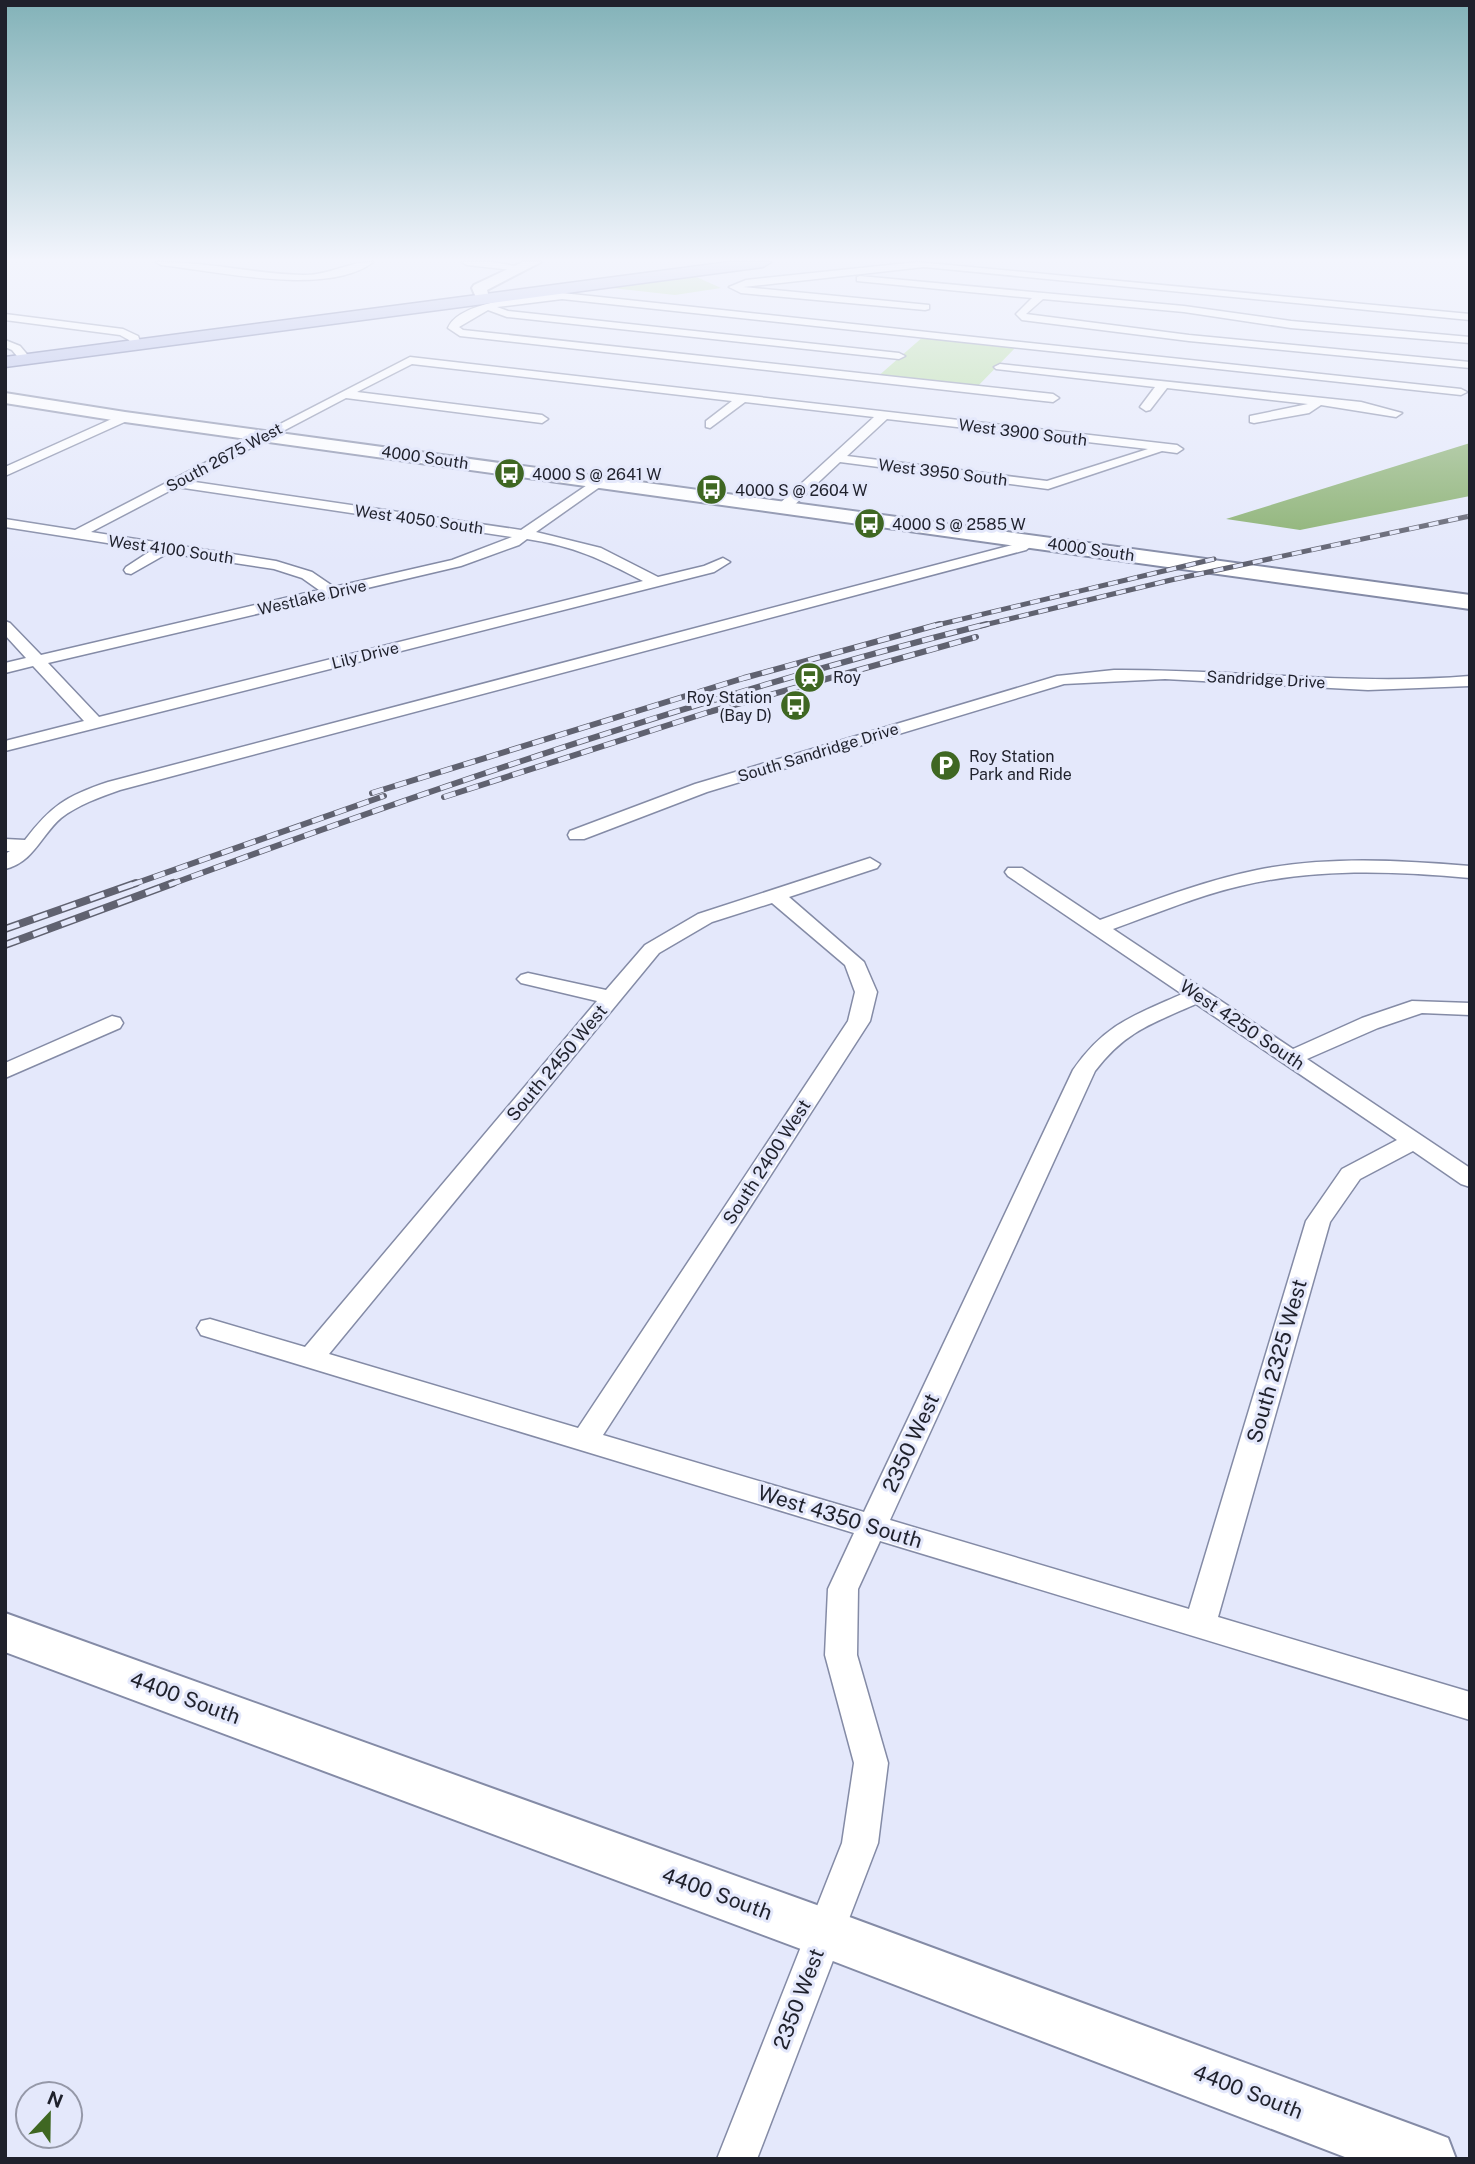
<svg xmlns="http://www.w3.org/2000/svg" width="1475" height="2164" font-family="'Public Sans',sans-serif">
<style>
.green{fill:#b4dd9c}
.water{fill:#89b070}
.lines{fill:none;stroke-linecap:round;stroke-linejoin:round}
.street-casing{stroke:#848ba6;stroke-width:3}
.secondary-casing{stroke:#848ba6;stroke-width:4}
.primary-casing{stroke:#5f689a;stroke-width:3}
.street{fill:#fff;fill-rule:evenodd}
.secondary{fill:#fff;fill-rule:evenodd}
.primary{fill:#b3bbe6;fill-rule:evenodd}
.rail-far2-casing{stroke:#606270;stroke-width:5}
.rail-far1-casing{stroke:#606270;stroke-width:6}
.rail-casing{stroke:#606270;stroke-width:8}
.rail-far2{stroke:#e4e8fb;stroke-width:3.5;stroke-dasharray:10;stroke-linecap:butt}
.rail-far1{stroke:#e4e8fb;stroke-width:4.5;stroke-dasharray:12;stroke-linecap:butt}
.rail{stroke:#e4e8fb;stroke-width:5;stroke-dasharray:15;stroke-linecap:butt}
.labels{text-anchor:middle;stroke-width:6;stroke-linejoin:round;paint-order:stroke}
.far-street-label{font-size:16px;fill:#1f212c;stroke:#e4e8fb}
.far-poi-label{font-size:16px;fill:#1f212c;stroke:#e4e8fb;text-anchor:start}
.street-label{font-size:18px;fill:#1f212c;stroke:#e4e8fb}
.near-street-label{font-size:21px;fill:#1f212c;stroke:#e4e8fb}
</style>
<rect width="100%" height="100%" fill="#e4e8fb"/>
<path class="green" d="M 692,275 L 721,288 L 675,295 L 594,286 Z
M 924,336 L 1017,346 L 975,389 L 876,378 Z"/>
<path class="water" d="M 1470,443 L 1470,496 L 1300,530 L 1226,519 Z"/>
<g class="lines">
<defs>
<path id="street" d="M 156,262 C 206,261 254,274 303,275 C 328,276 349,261 373,262 C 328,297 216,271 161,265 Z
M 462,262 L 492,262 L 527,268 L 522,271 L 467,265 Z
M 917,262 L 1470,314 L 1470,320 L 924,267 L 743,287 L 929,305 L 929,309 L 925,310 L 741,293 L 729,287 L 746,280 Z
M 860,276 L 1184,306 L 1291,321 L 1470,337 L 1470,343 L 1291,328 L 1184,312 L 1043,299 L 1026,314 L 1189,335 L 1470,362 L 1470,368 L 1189,341 L 1022,320 L 1016,314 L 1032,298 L 857,281 L 857,277 Z
M 562,293 L 1461,389 L 1467,392 L 1461,395 L 562,299 L 497,307 L 508,311 L 899,353 L 905,356 L 899,359 L 507,317 L 488,310 L 459,327 L 463,330 L 1053,394 L 1059,398 L 1053,402 L 460,336 L 448,328 C 459,300 535,296 562,293 Z
M 5,314 L 123,329 L 138,336 L 141,344 L 132,346 L 129,340 L 120,335 L 5,320 Z
M 5,340 L 20,346 L 31,359 L 29,361 L 21,361 L 12,350 L 5,347 Z
M 410,357 L 1177,445 L 1183,449 L 1177,453 L 1162,451 L 1048,489 L 840,462 L 789,510 L 779,510 L 779,504 L 874,417 L 745,402 L 710,428 L 706,427 L 706,421 L 732,401 L 412,364 L 357,392 L 542,415 L 548,419 L 542,423 L 346,398 L 188,481 L 521,530 L 599,477 L 606,481 L 604,484 L 536,532 L 601,548 L 658,577 L 704,566 L 723,558 L 730,562 L 714,572 L 5,751 L 5,741 L 84,721 L 33,666 L 5,673 L 5,663 L 26,658 L 5,635 L 5,621 L 10,623 L 41,655 L 319,590 L 302,578 L 274,569 L 168,553 L 131,574 L 126,573 L 124,570 L 126,567 L 152,550 L 5,527 L 5,519 L 75,530 ZM 887,419 L 1148,449 L 1047,481 L 847,456 ZM 177,487 L 512,537 L 452,560 L 334,587 L 312,572 L 276,561 L 91,532 ZM 527,539 C 574,546 601,559 643,581 L 99,717 L 48,663 L 461,566 L 519,545 Z
M 1000,364 L 1361,402 L 1402,413 L 1396,417 L 1321,405 L 1309,413 L 1254,423 L 1250,422 L 1250,416 L 1308,404 L 1167,388 L 1150,410 L 1146,411 L 1140,407 L 1155,387 L 996,369 L 994,367 Z
M 125,413 L 129,414 L 129,420 L 5,476 L 5,467 Z
M 1031,537 L 1038,541 L 1026,550 L 120,790 C 100,797 78,805 61,818 C 41,835 34,862 5,869 L 5,854 L 10,851 L 5,851 L 5,839 L 25,840 C 51,806 66,796 108,782 L 1016,544 Z
M 1114,670 C 1233,669 1351,686 1470,676 L 1470,686 L 1368,690 L 1165,679 L 1064,684 L 707,792 L 584,839 L 570,839 L 568,835 L 570,831 L 695,784 L 1057,676 Z
M 870,858 L 880,864 L 877,868 L 789,897 L 864,962 L 877,992 L 870,1021 L 603,1435 L 864,1512 L 1073,1070 C 1105,1024 1133,1016 1182,994 L 1008,876 L 1005,872 L 1008,868 L 1022,868 L 1100,920 C 1152,901 1203,881 1257,870 C 1327,856 1399,860 1470,866 L 1470,878 C 1393,871 1315,868 1240,886 C 1197,896 1155,914 1113,929 L 1293,1049 L 1362,1018 L 1412,1001 L 1470,1003 L 1470,1015 L 1422,1013 L 1378,1028 L 1307,1059 L 1470,1168 L 1470,1187 L 1461,1184 L 1413,1151 L 1360,1179 L 1330,1222 L 1218,1617 L 1470,1692 L 1470,1720 L 880,1541 L 858,1589 L 857,1655 L 888,1763 L 878,1843 L 757,2159 L 717,2159 L 842,1843 L 854,1763 L 825,1655 L 828,1589 L 854,1533 L 201,1335 L 197,1328 L 201,1321 L 210,1319 L 305,1347 L 597,1001 L 521,983 L 517,979 L 521,975 L 528,973 L 606,990 L 645,945 L 698,914 ZM 772,903 L 845,965 L 855,992 L 848,1021 L 578,1428 L 329,1354 L 659,953 L 712,922 ZM 1196,1004 L 1397,1140 L 1342,1169 L 1306,1221 L 1189,1609 L 890,1520 L 1095,1071 C 1126,1031 1151,1024 1196,1004 Z
M 112,1016 L 120,1018 L 123,1023 L 120,1028 L 5,1078 L 5,1063 Z"/>
<path id="secondary" d="M 523,262 L 541,262 L 487,290 L 489,297 L 487,300 L 477,300 L 472,288 L 474,285 Z
M 5,393 L 125,412 L 1470,595 L 1470,609 L 125,422 L 5,403 Z
M 5,1613 L 825,1908 L 1427,2130 L 1448,2138 L 1456,2159 L 1350,2159 L 825,1958 L 5,1652 Z"/>
<path id="primary" d="M 729,262 L 771,262 L 763,267 L 5,367 L 5,357 Z"/>
</defs>
<use href="#street" class="street-casing"/>
<use href="#secondary" class="secondary-casing"/>
<use href="#primary" class="primary-casing"/>
<use href="#street" class="street"/>
<use href="#secondary" class="secondary"/>
<use href="#primary" class="primary"/>
<defs>
<path id="rail-far2" d="M 933,626 L 1214,559
M 980,626 L 1171,580 L 1470,516"/>
<path id="rail-far1" d="M 372,793 L 744,678 L 940,624
M 444,797 L 709,712 L 976,637
M 131,885 L 384,796
M 169,885 C 438,786 709,694 987,624"/>
<path id="rail" d="M 5,929 L 136,883
M 5,945 L 173,883"/>
</defs>
<use href="#rail-far2" class="rail-far2-casing"/>
<use href="#rail-far1" class="rail-far1-casing"/>
<use href="#rail" class="rail-casing"/>
<use href="#rail-far2" class="rail-far2"/>
<use href="#rail-far1" class="rail-far1"/>
<use href="#rail" class="rail"/>
</g>
<linearGradient id="sky" x2="0" y2="1"><stop stop-color="#82b2b8"/><stop offset="0.46" stop-color="#f3f5fd"/><stop offset="1" stop-color="#f3f5fd" stop-opacity="0"/></linearGradient>
<rect width="1475" height="565" fill="url(#sky)"/>
<defs>
<symbol id="bus-disc" viewBox="-11 -11 22 22"><circle r="9.5" fill="#3f6722" stroke="#e4e8fb"/><path d="M-5-6H5V4H4V6H2V4H-2V6H-4V4H-5ZM-3.5-4V0h7V-4ZM-3.5 1.2v1.5H-2V1.2ZM2 1.2v1.5H3.5V1.2Z" fill="#fff"/></symbol>
<symbol id="station-disc" viewBox="-11 -11 22 22"><circle r="9.5" fill="#3f6722" stroke="#e4e8fb"/><path d="M-3-6H3Q5-6 5-4V2Q5 4 3 4L4.5 6H3L1.5 4h-3L-3 6H-4.5L-3 4Q-5 4-5 2V-4Q-5-6-3-6ZM-3.5-4v3h7v-3ZM-3.5 1v1.5H-2V1ZM2 1v1.5H3.5V1Z" fill="#fff"/></symbol>
<symbol id="parking-disc" viewBox="-11 -11 22 22"><circle r="9.5" fill="#3f6722" stroke="#e4e8fb"/><path d="M-3.5-5.5H1a3.5 3.5 0 0 1 0 7H-1V5.5H-3.5ZM-1-3.4V-.6H.8a1.4 1.4 0 0 0 0-2.8Z" fill="#fff"/></symbol>
</defs>
<g fill-rule="evenodd">
<use href="#bus-disc" x="492" y="456" width="35" height="35"/>
<use href="#bus-disc" x="694" y="472" width="35" height="35"/>
<use href="#bus-disc" x="852" y="506" width="35" height="35"/>
<use href="#station-disc" x="792" y="660" width="35" height="35"/>
<use href="#bus-disc" x="778" y="688" width="35" height="35"/>
<use href="#parking-disc" x="928" y="748" width="35" height="35"/>
</g>
<g class="labels">
<g class="far-street-label">
<text transform="translate(1023 432) rotate(7)" y="6">West 3900 South</text>
<text transform="translate(224 457) rotate(-28)" y="6">South 2675 West</text>
<text transform="translate(425 457) rotate(8)" y="6">4000 South</text>
<text transform="translate(943 472) rotate(7)" y="6">West 3950 South</text>
<text transform="translate(419 519) rotate(8)" y="6">West 4050 South</text>
<text transform="translate(171 549) rotate(8)" y="6">West 4100 South</text>
<text transform="translate(1091 549) rotate(8)" y="6">4000 South</text>
<text transform="translate(312 597) rotate(-13)" y="6">Westlake Drive</text>
<text transform="translate(365 655) rotate(-14)" y="6">Lily Drive</text>
<text transform="translate(1266 679) rotate(3)" y="6">Sandridge Drive</text>
<text transform="translate(818 752) rotate(-17)" y="6">South Sandridge Drive</text>
</g>
<g class="far-poi-label">
<text x="532" y="480">4000 S @ 2641 W</text>
<text x="735" y="496">4000 S @ 2604 W</text>
<text x="892" y="530">4000 S @ 2585 W</text>
<text x="833" y="683">Roy</text>
<text x="772" y="703" text-anchor="end">Roy Station<tspan x="772" dy="18">(Bay D)</tspan></text>
<text x="969" y="762">Roy Station<tspan x="969" dy="18">Park and Ride</tspan></text>
</g>
<g class="street-label">
<text transform="translate(1242 1025) rotate(34)" y="6">West 4250 South</text>
<text transform="translate(557 1063) rotate(-50)" y="6">South 2450 West</text>
<text transform="translate(767 1162) rotate(-57)" y="6">South 2400 West</text>
</g>
<g class="near-street-label">
<text transform="translate(1277 1361) rotate(-74)" y="7">South 2325 West</text>
<text transform="translate(911 1443) rotate(-65)" y="7">2350 West</text>
<text transform="translate(840 1517) rotate(17)" y="7">West 4350 South</text>
<text transform="translate(185 1698) rotate(20)" y="7">4400 South</text>
<text transform="translate(717 1894) rotate(20)" y="7">4400 South</text>
<text transform="translate(799 1999) rotate(-69)" y="7">2350 West</text>
<text transform="translate(1248 2092) rotate(21)" y="7">4400 South</text>
</g>
</g>
<rect width="1475" height="2164" fill="none" stroke="#1f212c" stroke-width="14"/>
<g transform="translate(49 2115) rotate(22)"><circle r="33" fill="#e4e8fb" stroke="#9598a8" stroke-width="2"/>
<path d="M0-5L12 26L0 18L-12 26Z" fill="#3f6722"/>
<text y="-10" font-size="19" font-weight="bold" text-anchor="middle" fill="#1f212c">N</text>
</g>
</svg>
